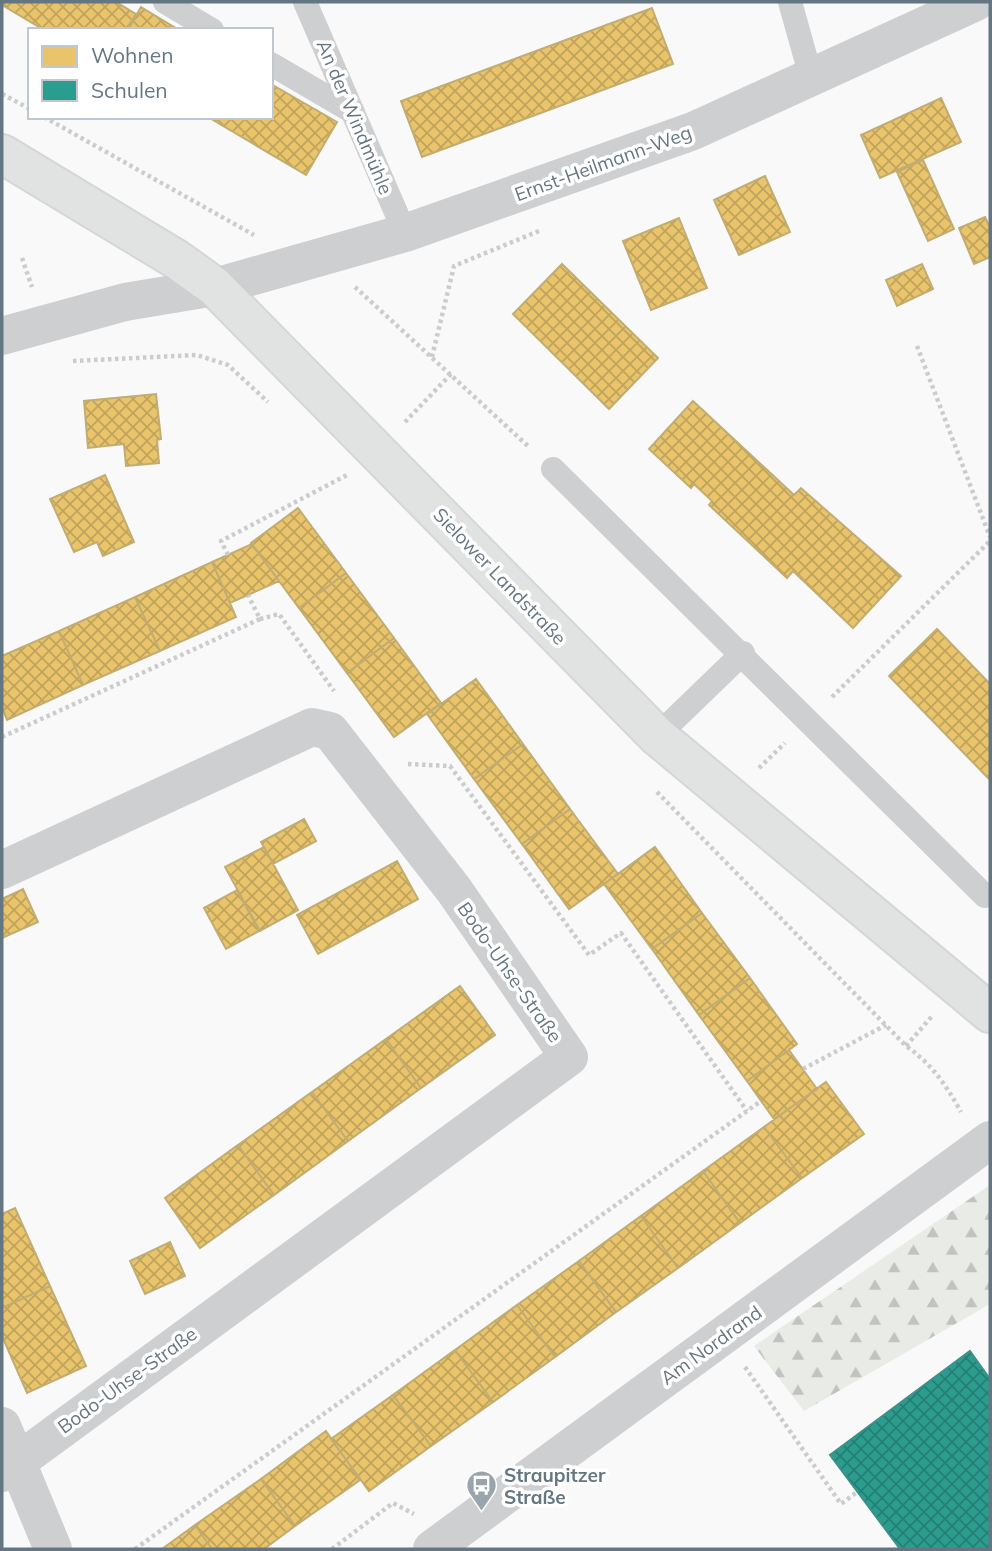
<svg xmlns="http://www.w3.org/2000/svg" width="992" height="1551" font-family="Mulish,sans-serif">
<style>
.forest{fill:url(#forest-firs)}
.homes{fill:url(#homes-cross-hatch);stroke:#c1ad72;stroke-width:2}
.schools{fill:url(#schools-cross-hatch);stroke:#3c918b;stroke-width:2}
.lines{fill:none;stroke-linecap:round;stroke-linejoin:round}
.secondary-casing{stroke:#d5d6d7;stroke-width:42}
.path{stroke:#cbcccd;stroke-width:4.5;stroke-dasharray:3.5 3.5;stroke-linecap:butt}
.service{stroke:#cecfd0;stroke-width:24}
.minor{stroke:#cecfd0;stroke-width:38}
.tertiary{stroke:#cecfd0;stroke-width:38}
.secondary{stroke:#e1e2e2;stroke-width:38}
.labels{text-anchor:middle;stroke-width:7;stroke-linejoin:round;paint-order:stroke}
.street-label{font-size:19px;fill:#657683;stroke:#fff}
.poi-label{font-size:19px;font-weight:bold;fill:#657683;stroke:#fff;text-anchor:start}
</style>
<defs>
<pattern id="forest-firs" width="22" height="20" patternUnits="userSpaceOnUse" patternTransform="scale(1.75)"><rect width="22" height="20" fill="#e8ebe6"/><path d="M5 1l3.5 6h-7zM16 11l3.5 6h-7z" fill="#c0c3c0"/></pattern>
<pattern id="homes-cross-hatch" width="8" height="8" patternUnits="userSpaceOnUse" patternTransform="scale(1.75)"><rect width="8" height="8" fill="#e9c46a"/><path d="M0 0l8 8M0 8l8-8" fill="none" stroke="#c0a45d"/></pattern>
<pattern id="schools-cross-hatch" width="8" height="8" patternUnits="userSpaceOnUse" patternTransform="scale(1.75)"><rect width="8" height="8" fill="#2a9d8f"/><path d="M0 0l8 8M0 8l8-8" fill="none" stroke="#277e75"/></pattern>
</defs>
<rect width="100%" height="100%" fill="#f9f9f9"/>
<path class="forest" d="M 990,1185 L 990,1304 L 804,1411 L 754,1346 Z"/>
<path class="homes" d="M 2,2 L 116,2 L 136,14 L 126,30 L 44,30 L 2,5 Z
M 141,7 L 179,30 L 128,30 Z
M 652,8 L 673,64 L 422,157 L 401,101 Z
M 271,84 L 337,122 L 306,175 L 208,117 L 271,117 Z
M 941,98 L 961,142 L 880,178 L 861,135 Z
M 923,160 L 954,229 L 928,241 L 897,172 Z
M 765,176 L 790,232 L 739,255 L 714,200 Z
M 985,217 L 990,228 L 990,257 L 974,264 L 959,228 Z
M 679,218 L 707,288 L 651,310 L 623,241 Z
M 562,264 L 658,358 L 609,409 L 513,314 Z
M 922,264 L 933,289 L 897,306 L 886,280 Z
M 156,394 L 161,439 L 157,440 L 159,463 L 126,466 L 124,444 L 88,448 L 84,401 Z
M 693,401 L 794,495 L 801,488 L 901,576 L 853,628 L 793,571 L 787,578 L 709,505 L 712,501 L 694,484 L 691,488 L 649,449 Z
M 105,475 L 134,542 L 103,556 L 97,542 L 74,552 L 50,499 Z
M 298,508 L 346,573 L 299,608 L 251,543 Z
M 252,544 L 279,581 L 230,603 L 212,562 Z
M 212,562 L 236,617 L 160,651 L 135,597 Z
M 346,573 L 394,638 L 347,673 L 299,608 Z
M 135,597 L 160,651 L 83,685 L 59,631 Z
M 937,629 L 990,684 L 990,780 L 889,676 Z
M 59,631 L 83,685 L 7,720 L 2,707 L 2,656 Z
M 394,638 L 441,703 L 394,737 L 347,673 Z
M 476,679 L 523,744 L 474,779 L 427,714 Z
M 523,744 L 570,809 L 522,844 L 474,779 Z
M 570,809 L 618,874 L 569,909 L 522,844 Z
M 304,819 L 316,841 L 273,864 L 261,842 Z
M 264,847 L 298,910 L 260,931 L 225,867 Z
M 655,847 L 702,913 L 652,949 L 604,884 Z
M 397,861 L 418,899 L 318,954 L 297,915 Z
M 23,889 L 38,922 L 2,938 L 2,899 Z
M 237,890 L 259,931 L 226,949 L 204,908 Z
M 702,913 L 750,978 L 699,1015 L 652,949 Z
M 750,978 L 797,1044 L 747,1081 L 699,1015 Z
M 460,986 L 495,1035 L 421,1088 L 386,1039 Z
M 386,1039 L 421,1088 L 348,1141 L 312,1092 Z
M 789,1050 L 817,1089 L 774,1119 L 747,1081 Z
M 826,1082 L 864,1134 L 802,1178 L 764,1127 Z
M 312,1092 L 348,1141 L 274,1195 L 238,1145 Z
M 764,1127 L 802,1178 L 740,1223 L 703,1171 Z
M 238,1145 L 274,1195 L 200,1248 L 165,1198 Z
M 703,1171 L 740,1223 L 678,1268 L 641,1216 Z
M 15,1208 L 50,1286 L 2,1308 L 2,1214 Z
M 641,1216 L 678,1268 L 616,1312 L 579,1261 Z
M 170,1242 L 185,1276 L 145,1294 L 130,1261 Z
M 579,1261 L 616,1312 L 555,1357 L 517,1305 Z
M 50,1286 L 86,1366 L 27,1393 L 2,1336 L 2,1308 Z
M 517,1305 L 555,1357 L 493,1402 L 455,1350 Z
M 455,1350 L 493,1402 L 431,1446 L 393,1395 Z
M 393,1395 L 431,1446 L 369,1491 L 331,1439 Z
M 326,1431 L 360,1480 L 295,1526 L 261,1479 Z
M 261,1479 L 295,1526 L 264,1549 L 212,1549 L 195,1525 Z
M 195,1525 L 212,1549 L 162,1549 Z"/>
<path class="schools" d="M 970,1351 L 990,1379 L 990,1549 L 900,1549 L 830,1455 Z"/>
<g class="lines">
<defs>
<path id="secondary" d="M 2,154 L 176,259 L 215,287 L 657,736 L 990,1013"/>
</defs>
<use href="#secondary" class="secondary-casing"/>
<path class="path" d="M 2,94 L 30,109
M 44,117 L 254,235
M 22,258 L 32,287
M 355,287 L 529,447
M 917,346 L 990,537
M 432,357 L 454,266 L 539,231
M 73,361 L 197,355 L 228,365 L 268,402
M 405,422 L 451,374
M 228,555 L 221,541 L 347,475
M 260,619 L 279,614 L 334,691
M 832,697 L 990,541
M 2,737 L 260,619 L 248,595
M 408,764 L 450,766 L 589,955 L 621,933 L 747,1111
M 759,768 L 785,743
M 657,792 L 906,1046 C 932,1064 946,1085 961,1112
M 906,1046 L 933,1015
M 803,1069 L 886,1025
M 745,1367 L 841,1504 L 857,1492
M 135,1549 L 761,1101
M 332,1549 L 393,1503 L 414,1514"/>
<path class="service" d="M 165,2 L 212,30
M 305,2 L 405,233
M 790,2 L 811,77
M 271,64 L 353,112
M 553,469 L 985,896
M 657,736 L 743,653"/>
<path class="minor" d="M 2,336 L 125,302 L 215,287 L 405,233 L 693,131 L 976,2
M 2,870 L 312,727 L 330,731 L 454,890 L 569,1057 L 2,1473
M 2,1426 L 53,1549"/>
<path class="tertiary" d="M 432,1549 L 990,1140"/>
<use href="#secondary" class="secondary"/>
</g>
<defs>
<symbol id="bus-pin" viewBox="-11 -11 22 30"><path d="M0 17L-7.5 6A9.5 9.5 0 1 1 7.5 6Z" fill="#99a4ac" stroke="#fff"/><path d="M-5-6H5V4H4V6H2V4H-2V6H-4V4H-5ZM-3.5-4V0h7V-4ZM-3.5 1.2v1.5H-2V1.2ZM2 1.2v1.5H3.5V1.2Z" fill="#fff"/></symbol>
</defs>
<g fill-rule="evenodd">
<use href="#bus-pin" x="464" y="1468" width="35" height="47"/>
</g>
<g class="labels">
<g class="street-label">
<text transform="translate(355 117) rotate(67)" y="7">An der Windmühle</text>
<text transform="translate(603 163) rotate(-20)" y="7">Ernst-Heilmann-Weg</text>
<text transform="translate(500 576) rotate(46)" y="7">Sielower Landstraße</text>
<text transform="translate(510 972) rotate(55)" y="7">Bodo-Uhse-Straße</text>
<text transform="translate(711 1345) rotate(-36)" y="7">Am Nordrand</text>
<text transform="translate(127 1380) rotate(-36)" y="7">Bodo-Uhse-Straße</text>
</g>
<g class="poi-label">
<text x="504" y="1482">Straupitzer<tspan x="504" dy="22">Straße</tspan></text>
</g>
</g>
<rect width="992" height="1551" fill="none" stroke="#657683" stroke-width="7"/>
<rect x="28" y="28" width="245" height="91" fill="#ffffff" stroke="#c1c8cd" stroke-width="2"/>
<rect x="42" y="46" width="35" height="21" fill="#e9c46a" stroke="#c1c8cd" stroke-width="2"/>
<text x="91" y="63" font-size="21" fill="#657683">Wohnen</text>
<rect x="42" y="80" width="35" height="21" fill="#2a9d8f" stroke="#c1c8cd" stroke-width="2"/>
<text x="91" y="98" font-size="21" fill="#657683">Schulen</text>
</svg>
